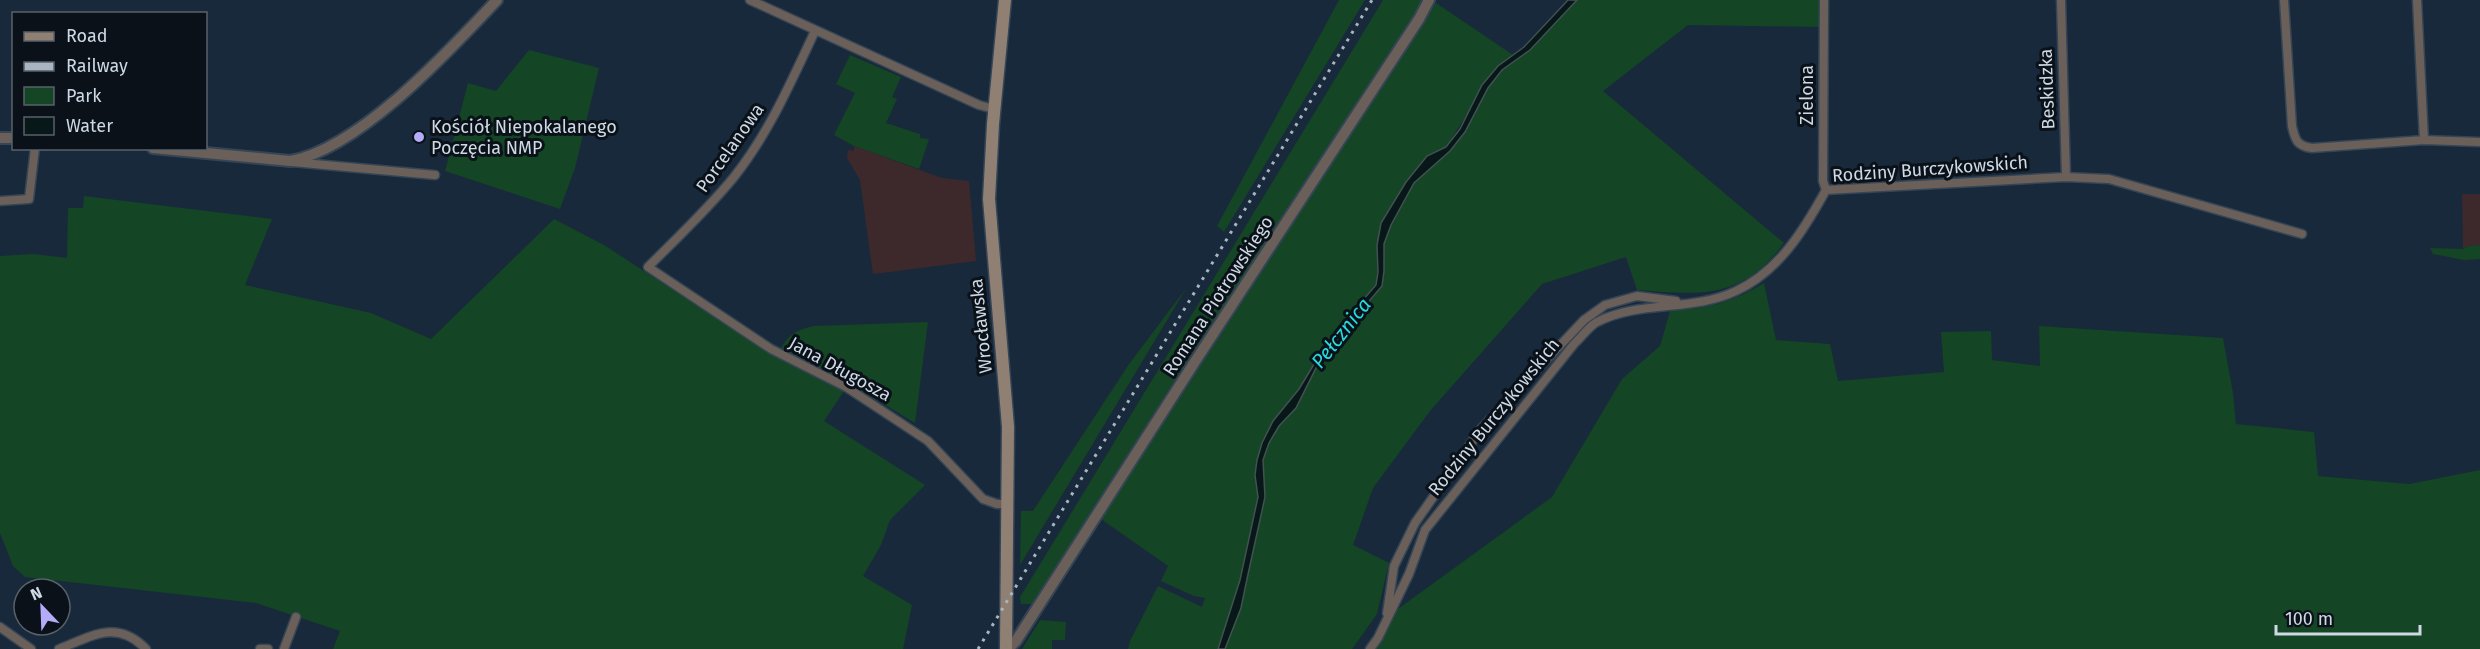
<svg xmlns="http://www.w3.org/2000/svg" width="2480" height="649" font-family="'Fira Sans',sans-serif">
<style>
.commercial{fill:#3d292b}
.green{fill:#144524}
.water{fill:#081717;stroke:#435154;stroke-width:1.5}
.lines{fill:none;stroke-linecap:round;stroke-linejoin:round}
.minor-casing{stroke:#354556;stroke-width:11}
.tertiary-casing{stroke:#354556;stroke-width:14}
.secondary-casing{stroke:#354556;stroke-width:15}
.minor{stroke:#6a6059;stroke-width:8}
.tertiary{stroke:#6a6059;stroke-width:10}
.secondary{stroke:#908074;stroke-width:12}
.rail{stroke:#a9b5c1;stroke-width:3;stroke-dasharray:3 6;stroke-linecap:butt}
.poi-dot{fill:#b4acf9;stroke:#0a1119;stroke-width:2}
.labels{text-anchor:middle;stroke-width:6;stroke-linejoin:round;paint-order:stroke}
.street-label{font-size:18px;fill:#ced9e4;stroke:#0a1119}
.poi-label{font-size:18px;fill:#ced9e4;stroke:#0a1119;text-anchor:start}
.water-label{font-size:20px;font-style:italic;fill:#25dcde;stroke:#0a1119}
</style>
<rect width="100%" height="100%" fill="#18293b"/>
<path class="commercial" d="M 854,146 L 942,178 L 969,181 L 976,261 L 873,274 L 860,180 L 847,158 L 848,150 L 854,151 Z
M 2462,194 L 2480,194 L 2480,245 L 2468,246 L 2463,249 Z"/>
<path class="green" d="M 1339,0 L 1365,0 L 1224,232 L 1217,226 Z
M 1383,0 L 1422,0 L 1414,15 L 1189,358 L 1032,604 L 1021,604 L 1020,597 L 1039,566 Z
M 1577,0 L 1819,0 L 1819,27 L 1688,25 L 1603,91 L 1784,243 C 1742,300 1701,295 1637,290 L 1626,257 L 1542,284 L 1430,411 L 1373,488 L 1353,545 L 1389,563 L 1377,614 L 1352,649 L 1225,649 L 1241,608 L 1263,460 L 1269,443 L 1279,426 L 1296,408 L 1316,368 L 1335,341 L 1374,296 L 1384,271 L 1384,244 L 1391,225 L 1414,183 L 1450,151 L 1465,132 L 1488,88 L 1502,70 L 1530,50 Z
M 1436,3 L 1513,55 L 1498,66 L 1446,147 L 1427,156 L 1406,182 L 1392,205 L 1377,245 L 1378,272 L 1376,285 L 1330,338 L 1299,389 L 1273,421 L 1255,475 L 1258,497 L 1240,580 L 1218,649 L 1128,649 L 1130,641 L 1158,586 L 1202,607 L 1205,598 L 1194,596 L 1161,581 L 1168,566 L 1101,519 Z
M 529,50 L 599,68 L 575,168 L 560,209 L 445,171 L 468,83 L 496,91 Z
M 850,55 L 901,77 L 892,97 L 897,99 L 886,123 L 920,134 L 920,138 L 929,139 L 919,169 L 854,146 L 834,135 L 855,93 L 836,84 Z
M 84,196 L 272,219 L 245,285 L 371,313 L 431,339 L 554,219 L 604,245 L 771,354 L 844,391 L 824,421 L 925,485 L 890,520 L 881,545 L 863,576 L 912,605 L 903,649 L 333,649 L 340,631 L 256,603 L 25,577 L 13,566 L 0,533 L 0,256 L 33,254 L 67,258 L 68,208 L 83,208 Z
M 2480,245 L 2480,259 L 2464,260 L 2433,254 L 2430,248 L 2463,249 L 2468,246 Z
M 1764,283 L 1776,340 L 1830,344 L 1838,381 L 1944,372 L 1941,332 L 1991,331 L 1992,360 L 2040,366 L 2039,326 L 2223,338 L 2233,393 L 2236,424 L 2314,432 L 2318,476 L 2409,484 L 2480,470 L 2480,649 L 1365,649 L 1391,614 L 1552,497 L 1622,379 L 1660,346 L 1670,311 C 1711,307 1729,304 1764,283 Z
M 1187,287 L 1020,565 L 1021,511 L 1033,511 L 1129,364 Z
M 928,322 L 915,423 L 849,383 L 781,348 C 790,333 797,330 814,326 Z
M 1040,620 L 1066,622 L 1065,640 L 1052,640 L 1052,649 L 1022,649 Z"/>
<path class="water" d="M 1568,0 L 1577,0 L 1530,50 L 1502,70 L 1488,88 L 1465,132 L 1450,151 L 1414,183 L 1391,225 L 1384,244 L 1384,271 L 1382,286 L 1335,341 L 1316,368 L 1296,408 L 1279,426 L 1269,443 L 1263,460 L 1265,497 L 1247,579 L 1241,608 L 1225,649 L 1218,649 L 1240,580 L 1258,497 L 1255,475 L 1257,460 L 1262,443 L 1273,421 L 1299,389 L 1330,338 L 1376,285 L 1378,272 L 1377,245 L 1381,223 L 1406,182 L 1427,156 L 1446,147 L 1460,129 L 1482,85 L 1498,66 L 1524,47 Z"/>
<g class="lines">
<defs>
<path id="minor" d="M 750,0 L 979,105 L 994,109
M 1824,0 L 1823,181 L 1826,190
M 2061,0 L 2066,177
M 2284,0 L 2292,126 C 2295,140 2297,146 2312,148 L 2424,140 L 2480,142
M 2417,0 L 2424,140
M 815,31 C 791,82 769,133 734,177 C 708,209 677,238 648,267 L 771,349 L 846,387 L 928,441 L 983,499 L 997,504 L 1008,504
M 292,162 L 435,175
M 1826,190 L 2066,177 L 2109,179 L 2302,234
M 0,201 L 29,199 L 35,148
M 1387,613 L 1394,566 L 1415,523 L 1481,429 L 1584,320 L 1605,305 L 1637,296 L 1676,301
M 0,627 L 31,649
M 59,649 C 92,636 117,619 146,649
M 260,649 L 268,649
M 284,649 L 296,617
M 1370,649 L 1378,638 L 1409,574 L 1425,530 L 1574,344 C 1581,338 1588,327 1597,322 C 1640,300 1692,312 1736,291 C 1779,271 1804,230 1826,190"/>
<path id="tertiary" d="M 0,138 L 14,138
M 153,148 L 290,161 C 359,149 449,51 497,0
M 1008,649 L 1016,641 L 1196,360 L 1419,19 L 1429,0"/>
<path id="secondary" d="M 1005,0 L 993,124 L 989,199 L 1008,427 L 1006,649"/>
</defs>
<use href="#minor" class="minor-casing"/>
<use href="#tertiary" class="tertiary-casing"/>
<use href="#secondary" class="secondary-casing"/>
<use href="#minor" class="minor"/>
<use href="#tertiary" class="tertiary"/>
<use href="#secondary" class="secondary"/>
<path class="rail" d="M 978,649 L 1372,0"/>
</g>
<circle class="poi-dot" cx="419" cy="137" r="6"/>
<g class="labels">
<g class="street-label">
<text transform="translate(2047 89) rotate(-92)" y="6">Beskidzka</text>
<text transform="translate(1807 95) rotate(-90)" y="6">Zielona</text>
<text transform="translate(730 148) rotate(-55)" y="6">Porcelanowa</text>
<text transform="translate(1930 169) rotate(-4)" y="6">Rodziny Burczykowskich</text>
<text transform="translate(1218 296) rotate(-57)" y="6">Romana Piotrowskiego</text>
<text transform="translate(981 326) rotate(-96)" y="6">Wrocławska</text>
<text transform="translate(840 369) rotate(29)" y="6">Jana Długosza</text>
<text transform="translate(1494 417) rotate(-51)" y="6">Rodziny Burczykowskich</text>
</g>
<g class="poi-label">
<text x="431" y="133">Kościół Niepokalanego<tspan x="431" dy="21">Poczęcia NMP</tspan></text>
</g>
<g class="water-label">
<text transform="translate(1341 333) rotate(-52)" y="7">Pełcznica</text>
</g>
</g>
<rect x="12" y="12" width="195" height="138" fill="#0a1119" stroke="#58616a" stroke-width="1.5"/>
<rect x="24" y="32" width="30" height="9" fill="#908074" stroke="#58616a" stroke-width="1.5"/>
<text x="66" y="42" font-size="18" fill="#ced9e4">Road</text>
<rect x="24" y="62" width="30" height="9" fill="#a9b5c1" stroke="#58616a" stroke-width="1.5"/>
<text x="66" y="72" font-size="18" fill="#ced9e4">Railway</text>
<rect x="24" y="87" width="30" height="18" fill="#144524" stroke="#58616a" stroke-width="1.5"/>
<text x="66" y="102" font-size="18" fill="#ced9e4">Park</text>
<rect x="24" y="117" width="30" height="18" fill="#081717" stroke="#58616a" stroke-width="1.5"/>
<text x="66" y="132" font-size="18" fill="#ced9e4">Water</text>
<g transform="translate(42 607) rotate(337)"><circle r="28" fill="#0a1119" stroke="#58616a" stroke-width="1.5"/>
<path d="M0-4.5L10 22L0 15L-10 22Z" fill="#b4acf9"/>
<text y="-9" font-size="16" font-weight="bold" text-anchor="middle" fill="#ced9e4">N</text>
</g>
<path d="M2276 625v9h144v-9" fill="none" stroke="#ced9e4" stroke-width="3"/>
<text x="2285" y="625" font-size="18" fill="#ced9e4" stroke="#0a1119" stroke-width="4.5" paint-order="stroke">100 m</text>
</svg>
